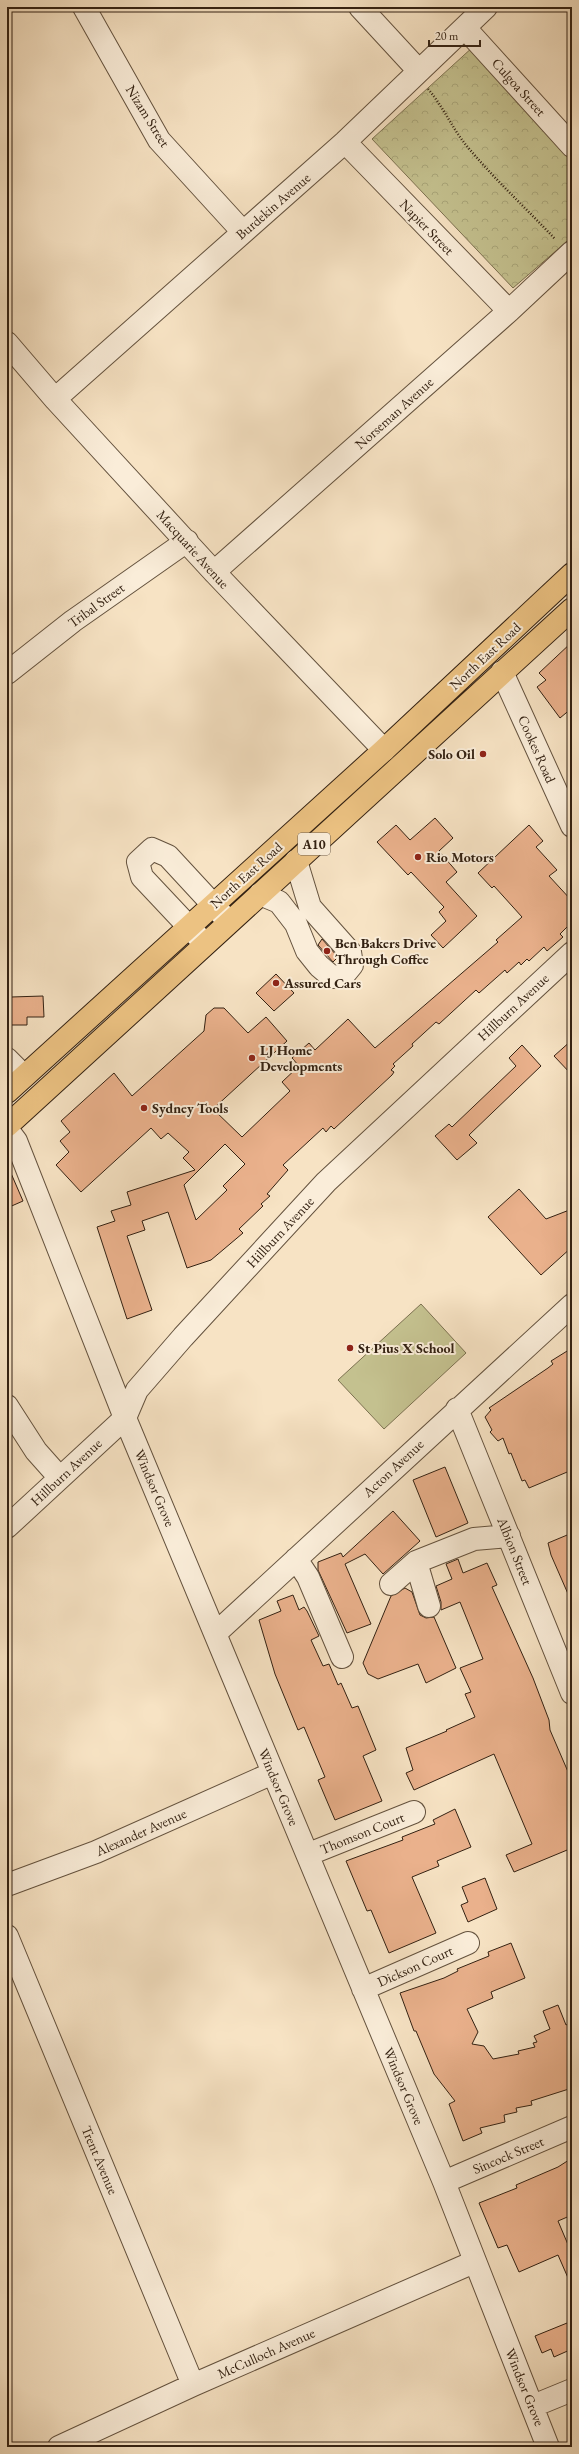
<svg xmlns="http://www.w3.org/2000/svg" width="579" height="2454" font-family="'EB Garamond',serif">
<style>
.park{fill:url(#park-crowns);stroke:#7c7150}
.pitch{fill:#c4c18f;stroke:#7c7150}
.building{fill:#eab18c;stroke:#332112;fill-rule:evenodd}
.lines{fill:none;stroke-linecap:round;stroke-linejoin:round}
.minor-casing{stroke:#64523e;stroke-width:24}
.highway-casing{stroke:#332112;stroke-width:24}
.path{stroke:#332112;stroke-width:2.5;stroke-dasharray:1 2;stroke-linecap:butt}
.minor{stroke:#faedd9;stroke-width:22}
.highway{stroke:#ecc282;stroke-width:22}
.poi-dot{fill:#8f2418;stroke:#faedd9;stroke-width:1.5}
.labels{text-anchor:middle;stroke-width:4;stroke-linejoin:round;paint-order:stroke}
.shield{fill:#faedd9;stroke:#6f5e4e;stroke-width:1}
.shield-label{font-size:13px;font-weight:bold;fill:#332112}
.street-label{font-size:14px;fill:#332112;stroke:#faedd9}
.poi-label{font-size:14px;font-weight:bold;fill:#332112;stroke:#faedd9;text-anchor:start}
</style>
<defs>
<pattern id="park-crowns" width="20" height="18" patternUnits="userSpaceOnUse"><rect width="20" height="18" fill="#c4c18f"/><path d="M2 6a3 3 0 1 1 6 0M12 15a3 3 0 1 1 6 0" fill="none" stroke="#a9a67a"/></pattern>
</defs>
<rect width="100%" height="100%" fill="#f7e3c4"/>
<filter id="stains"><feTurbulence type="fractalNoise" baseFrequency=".005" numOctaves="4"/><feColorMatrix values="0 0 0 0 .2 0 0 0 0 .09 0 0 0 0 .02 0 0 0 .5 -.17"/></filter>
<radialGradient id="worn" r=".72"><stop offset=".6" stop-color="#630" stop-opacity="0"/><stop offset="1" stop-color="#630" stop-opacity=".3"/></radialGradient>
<path class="park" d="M 474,46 L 572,153 L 572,237 L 513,288 L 372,139 Z"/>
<path class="pitch" d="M 421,1304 L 466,1353 L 384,1429 L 338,1380 Z"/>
<path class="building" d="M 572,642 L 572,708 L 560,718 L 537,687 L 546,680 L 539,673 Z
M 435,818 L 453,838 L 439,851 L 457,872 L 446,882 L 477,916 L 443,948 L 431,935 L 446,921 L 439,912 L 444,907 L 411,872 L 408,875 L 377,842 L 396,825 L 410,840 Z
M 529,825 L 543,841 L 536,847 L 557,870 L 549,876 L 572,901 L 572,922 L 560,934 L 563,937 L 547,951 L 544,947 L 529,961 L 527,959 L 521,965 L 519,962 L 507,973 L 505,970 L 479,993 L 476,990 L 439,1024 L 436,1022 L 412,1044 L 413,1046 L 393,1064 L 395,1066 L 391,1070 L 394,1072 L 392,1075 L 334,1129 L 331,1126 L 326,1132 L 323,1128 L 283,1165 L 288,1170 L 267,1194 L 270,1196 L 261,1204 L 263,1206 L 239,1229 L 243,1233 L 211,1260 L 187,1268 L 168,1212 L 142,1221 L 145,1230 L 127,1236 L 152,1310 L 127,1319 L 97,1227 L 115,1221 L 111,1211 L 131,1205 L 127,1192 L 195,1170 L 183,1158 L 189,1152 L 168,1133 L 161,1139 L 151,1128 L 81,1192 L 56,1165 L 69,1152 L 60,1141 L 70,1132 L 61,1121 L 114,1073 L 132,1096 L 204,1031 L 206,1015 L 214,1008 L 224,1008 L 248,1033 L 266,1017 L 287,1041 L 213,1109 L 242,1137 L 290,1091 L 282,1082 L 299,1066 L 292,1058 L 309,1043 L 315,1050 L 348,1019 L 375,1048 L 498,942 L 496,940 L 522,917 L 494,886 L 492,888 L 478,873 ZM 225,1144 L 245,1164 L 223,1186 L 227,1190 L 196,1220 L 184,1185 Z
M 322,939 L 338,957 L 333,962 L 318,945 Z
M 276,974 L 294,993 L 274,1011 L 256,993 Z
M 43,996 L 44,1017 L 27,1017 L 27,1025 L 11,1025 L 11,997 Z
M 572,1040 L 572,1075 L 554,1056 Z
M 522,1045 L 541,1066 L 469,1135 L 477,1143 L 457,1160 L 435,1136 L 449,1124 L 452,1127 L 516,1066 L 509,1058 Z
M 7,1164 L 23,1201 L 7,1208 Z
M 519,1189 L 546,1219 L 572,1209 L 572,1247 L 541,1275 L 488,1217 Z
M 572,1348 L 572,1470 L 529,1488 L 525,1480 L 522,1481 L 511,1453 L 509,1454 L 503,1438 L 498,1441 L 490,1432 L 492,1430 L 485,1417 L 491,1410 L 489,1408 L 548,1368 L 553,1364 L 551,1361 Z
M 445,1467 L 468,1523 L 436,1537 L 413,1480 Z
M 393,1511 L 420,1541 L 383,1574 L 365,1554 L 345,1564 L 371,1624 L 347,1633 L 318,1570 L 318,1562 L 341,1553 L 343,1557 Z
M 572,1533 L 572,1603 L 551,1555 L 548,1543 Z
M 458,1559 L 463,1573 L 487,1563 L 497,1585 L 492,1587 L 533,1678 L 549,1720 L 550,1730 L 572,1781 L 572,1848 L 514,1872 L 506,1855 L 532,1844 L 494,1754 L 414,1790 L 406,1773 L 413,1770 L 406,1748 L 447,1731 L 446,1730 L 475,1717 L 465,1694 L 471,1692 L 460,1668 L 483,1659 L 460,1602 L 441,1610 L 441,1602 L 436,1586 L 452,1579 L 446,1564 Z
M 405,1588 L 412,1592 L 420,1615 L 426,1618 L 434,1617 L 456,1668 L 426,1683 L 418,1664 L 378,1679 L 368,1674 L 363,1663 L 391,1596 Z
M 293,1595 L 299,1610 L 304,1607 L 307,1611 L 319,1636 L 311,1640 L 323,1666 L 329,1664 L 338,1685 L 341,1683 L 352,1708 L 358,1706 L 376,1750 L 363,1756 L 382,1801 L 335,1820 L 318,1780 L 325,1777 L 304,1727 L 298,1730 L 275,1674 L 259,1620 L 281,1611 L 277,1601 Z
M 455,1809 L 471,1847 L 437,1861 L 439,1866 L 412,1877 L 436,1933 L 389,1953 L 371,1910 L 367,1911 L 346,1861 L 403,1840 L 402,1837 L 435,1824 L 433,1820 Z
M 485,1878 L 497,1909 L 468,1922 L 461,1905 L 468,1902 L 462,1887 Z
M 511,1943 L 525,1978 L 491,1992 L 493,1998 L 467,2009 L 478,2032 L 472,2044 L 484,2046 L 493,2059 L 519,2054 L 518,2051 L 535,2047 L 533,2043 L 537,2042 L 534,2036 L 550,2029 L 543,2011 L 558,2005 L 566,2025 L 568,2024 L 572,2031 L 572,2088 L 531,2101 L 532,2105 L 516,2108 L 517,2112 L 504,2115 L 505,2122 L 480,2128 L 482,2133 L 463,2141 L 449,2104 L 455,2101 L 434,2074 L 416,2031 L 414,2031 L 400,1993 L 444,1978 L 458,1971 L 457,1969 L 489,1956 L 488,1952 Z
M 572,2158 L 572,2215 L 558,2221 L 572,2254 L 572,2287 L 558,2255 L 519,2272 L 507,2245 L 498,2248 L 479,2203 L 517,2188 L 516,2185 L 558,2167 Z
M 572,2321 L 572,2349 L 554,2357 L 551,2349 L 542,2353 L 535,2336 Z"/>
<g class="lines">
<defs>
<path id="minor" d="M 84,7 L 159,140 L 243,232
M 360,7 L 419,71
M 465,28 L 572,146
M 345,142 L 509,311
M 7,343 L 55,399 L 214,572 L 384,750
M 55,399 L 345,142 L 486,7
M 214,572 L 509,311 L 572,252
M 502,672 L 572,826
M 7,673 L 73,621 L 187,541
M 260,894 L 279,902 L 296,924 L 307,951 L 319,966 L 332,977 L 343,976 L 352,965 L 350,952 L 310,907 L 296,861
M 205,944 L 142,877 L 138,862 L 152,849 L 168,856 L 229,922
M 7,1059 L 24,1076
M 7,1129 L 16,1141 L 125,1418 L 444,2182 L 548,2447
M 7,1406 L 36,1451 L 60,1478
M 457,1409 L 572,1693
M 7,1527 L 125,1418 L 137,1390 L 183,1337 L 326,1182 L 572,953
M 296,1559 L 308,1577 L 342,1657
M 416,1562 L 429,1606
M 391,1584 L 416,1562 L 474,1539 L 509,1536
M 216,1633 L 572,1305
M 309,1854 L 414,1812
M 7,1885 L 96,1852 L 273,1773
M 7,1936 L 193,2385
M 363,1989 L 468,1943
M 444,2182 L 572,2127
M 533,2406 L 572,2390
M 59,2447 L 193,2385 L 474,2262"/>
<path id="highway" d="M 7,1092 L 384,750 L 572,574
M 7,1126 L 572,609"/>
</defs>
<use href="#minor" class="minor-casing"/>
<use href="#highway" class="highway-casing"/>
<path class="path" d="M 428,89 C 443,106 452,128 466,145 C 494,179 525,207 555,239"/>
<use href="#minor" class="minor"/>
<use href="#highway" class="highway"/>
</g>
<g class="poi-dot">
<circle cx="483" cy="754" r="4"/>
<circle cx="418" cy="857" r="4"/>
<circle cx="327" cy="951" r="4"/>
<circle cx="276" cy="983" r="4"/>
<circle cx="252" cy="1058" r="4"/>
<circle cx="144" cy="1108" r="4"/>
<circle cx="350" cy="1348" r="4"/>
</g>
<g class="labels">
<rect class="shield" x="298" y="833" width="32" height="22" rx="3"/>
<g class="shield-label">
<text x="314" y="849">A10</text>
</g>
<g class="street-label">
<text transform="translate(519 87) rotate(48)" y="5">Culgoa Street</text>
<text transform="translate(148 116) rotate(58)" y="5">Nizam Street</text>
<text transform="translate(273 206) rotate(-41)" y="5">Burdekin Avenue</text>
<text transform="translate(427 227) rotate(46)" y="5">Napier Street</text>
<text transform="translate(394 413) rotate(-42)" y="5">Norseman Avenue</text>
<text transform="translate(193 549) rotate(48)" y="5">Macquarie Avenue</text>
<text transform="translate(96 605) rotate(-36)" y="5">Tribal Street</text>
<text transform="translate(485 656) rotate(-43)" y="5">North East Road</text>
<text transform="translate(537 749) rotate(66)" y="5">Cookes Road</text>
<text transform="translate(246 875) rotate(-42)" y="5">North East Road</text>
<text transform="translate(513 1007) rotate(-43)" y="5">Hillburn Avenue</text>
<text transform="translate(280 1232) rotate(-47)" y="5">Hillburn Avenue</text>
<text transform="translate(393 1468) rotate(-43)" y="5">Acton Avenue</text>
<text transform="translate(66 1472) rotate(-43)" y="5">Hillburn Avenue</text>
<text transform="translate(155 1488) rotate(67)" y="5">Windsor Grove</text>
<text transform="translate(515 1551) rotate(68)" y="5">Albion Street</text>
<text transform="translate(279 1787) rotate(67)" y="5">Windsor Grove</text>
<text transform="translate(141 1832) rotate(-24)" y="5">Alexander Avenue</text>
<text transform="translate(362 1833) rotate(-22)" y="5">Thomson Court</text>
<text transform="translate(415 1966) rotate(-24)" y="5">Dickson Court</text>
<text transform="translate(404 2086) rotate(67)" y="5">Windsor Grove</text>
<text transform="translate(508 2155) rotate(-23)" y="5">Sincock Street</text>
<text transform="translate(100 2160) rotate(67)" y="5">Trent Avenue</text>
<text transform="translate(266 2353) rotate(-24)" y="5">McCulloch Avenue</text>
<text transform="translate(525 2387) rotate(68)" y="5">Windsor Grove</text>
</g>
<g class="poi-label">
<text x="475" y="759" text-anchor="end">Solo Oil</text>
<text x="426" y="862">Rio Motors</text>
<text x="335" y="948">Ben Bakers Drive<tspan x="335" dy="16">Through Coffee</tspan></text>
<text x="284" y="988">Assured Cars</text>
<text x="260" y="1055">LJ Home<tspan x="260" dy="16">Developments</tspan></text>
<text x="152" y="1113">Sydney Tools</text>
<text x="358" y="1353">St Pius X School</text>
</g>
</g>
<rect width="579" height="2454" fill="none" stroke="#f7e3c4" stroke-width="24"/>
<rect x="8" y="8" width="563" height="2438" fill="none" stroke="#332112" stroke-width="2"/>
<rect x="12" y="12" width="555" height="2430" fill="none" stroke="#332112"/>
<path d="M429 40v6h51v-6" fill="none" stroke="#332112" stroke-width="2"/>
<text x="435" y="40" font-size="12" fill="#332112" stroke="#faedd9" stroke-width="3" paint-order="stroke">20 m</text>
<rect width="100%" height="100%" filter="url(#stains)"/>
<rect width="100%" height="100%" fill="url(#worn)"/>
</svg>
